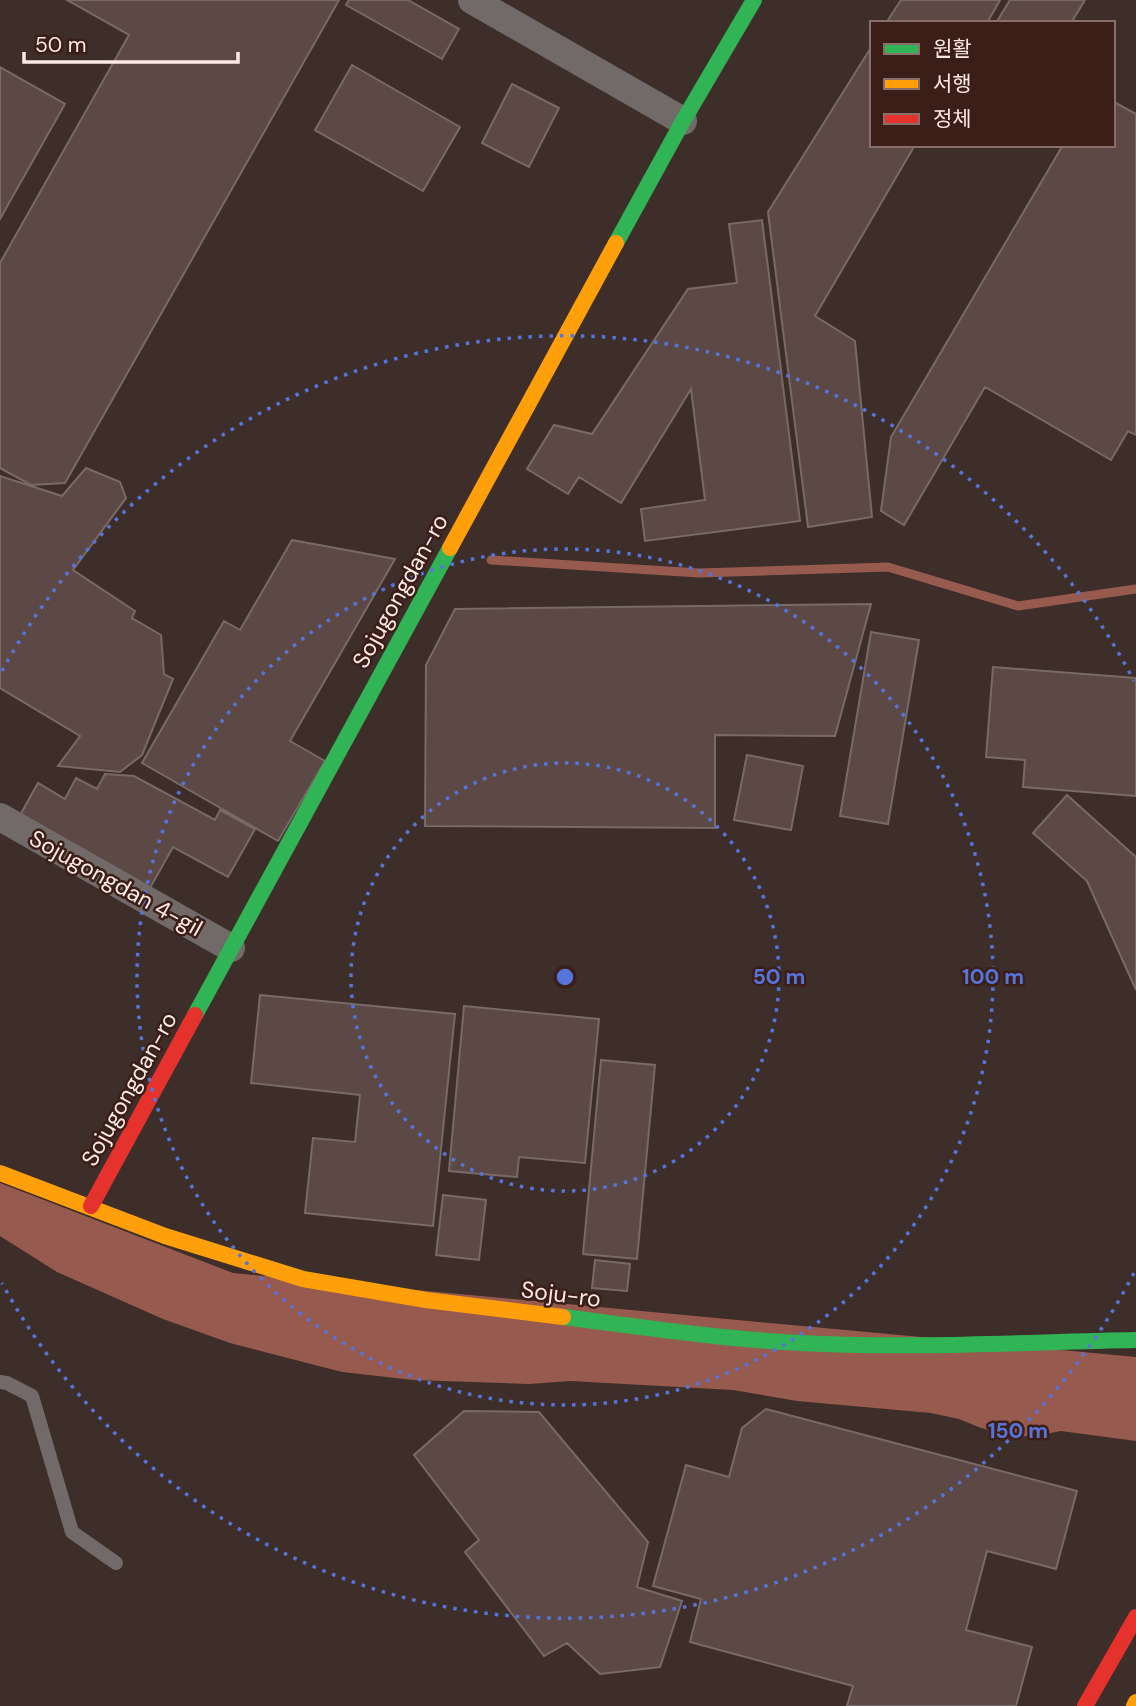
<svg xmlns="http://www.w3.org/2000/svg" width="1136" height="1706" font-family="'DM Sans','Noto Sans KR',sans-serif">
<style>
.water{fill:#975a4e}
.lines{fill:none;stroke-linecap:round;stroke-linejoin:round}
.stream{stroke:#975a4e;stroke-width:9}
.building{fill:#5c4844;stroke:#786a66;stroke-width:2}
.lane{stroke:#716a68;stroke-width:14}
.street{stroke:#716a68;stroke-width:28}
.fast{stroke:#30b455;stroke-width:16}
.slow{stroke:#ff9f0a;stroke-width:16}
.jam{stroke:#e5322d;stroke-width:16}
.ring{fill:none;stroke:#5575db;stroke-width:3.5;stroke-dasharray:3.5 7}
.labels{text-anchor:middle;stroke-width:5;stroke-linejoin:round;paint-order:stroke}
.street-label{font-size:23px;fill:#fee9e5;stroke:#3b1e18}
.centre{fill:#5575db;stroke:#3b1e18;stroke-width:3.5}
.ring-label{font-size:21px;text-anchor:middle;font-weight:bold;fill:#5575db;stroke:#3b1e18;stroke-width:5;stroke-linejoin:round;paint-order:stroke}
</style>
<rect width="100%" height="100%" fill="#3e2e2a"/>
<path class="water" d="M 0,1183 L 233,1273 L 1136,1357 L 1136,1441 L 1061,1431 L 1040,1435 L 1016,1437 L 981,1428 L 959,1419 L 931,1413 L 797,1401 L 733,1390 L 570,1381 L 529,1384 L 413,1380 L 342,1372 L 230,1343 L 163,1319 L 57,1272 L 0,1236 Z"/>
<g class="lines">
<path class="stream" d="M 491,560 L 699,573 L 888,567 L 1018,606 L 1136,589"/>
</g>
<path class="building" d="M 67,0 L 339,0 L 65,483 L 31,485 L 0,468 L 0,263 L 129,35 Z
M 349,0 L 408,0 L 459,29 L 442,59 L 346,5 Z
M 901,0 L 1000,0 L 987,23 L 886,23 Z
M 1010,0 L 1085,0 L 1071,23 L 996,23 Z
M 872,46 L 872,145 L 915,145 L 815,316 L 855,341 L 872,517 L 808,527 L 768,212 Z
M 352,65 L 460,127 L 423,191 L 315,130 Z
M 0,67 L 65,104 L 0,219 Z
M 512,84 L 559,108 L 529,167 L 482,143 Z
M 1114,102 L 1136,114 L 1136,435 L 1128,431 L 1111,460 L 985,387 L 904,525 L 881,511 L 891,437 L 1063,145 L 1113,145 Z
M 762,220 L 800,521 L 645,541 L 641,509 L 705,500 L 691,389 L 621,503 L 579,477 L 568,494 L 527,469 L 554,425 L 592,434 L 688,289 L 737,283 L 729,224 Z
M 86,468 L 120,482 L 126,498 L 73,570 L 135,611 L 132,618 L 161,635 L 164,674 L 173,679 L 142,755 L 120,772 L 58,766 L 80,736 L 0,688 L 0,476 L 62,496 Z
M 292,540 L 395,559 L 290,741 L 325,761 L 278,841 L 142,763 L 224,621 L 240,630 Z
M 871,604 L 835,736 L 715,735 L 715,828 L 425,826 L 426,665 L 455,609 Z
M 871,632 L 919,640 L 888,824 L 840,816 Z
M 993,667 L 1136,678 L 1136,796 L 1023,787 L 1025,760 L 986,757 Z
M 747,755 L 803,766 L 791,830 L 734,820 Z
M 105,774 L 134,776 L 215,820 L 220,810 L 255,829 L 228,877 L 173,847 L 150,888 L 19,817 L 38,783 L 65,799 L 76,778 L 97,789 Z
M 1067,795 L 1136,857 L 1136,990 L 1087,881 L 1033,833 Z
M 260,995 L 455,1014 L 433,1226 L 305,1213 L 313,1138 L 355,1142 L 360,1095 L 251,1083 Z
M 464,1006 L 599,1019 L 585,1163 L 519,1157 L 517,1177 L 449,1171 Z
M 601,1060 L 655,1065 L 637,1259 L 583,1254 Z
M 443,1195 L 486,1200 L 479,1260 L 436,1255 Z
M 595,1260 L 630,1264 L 627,1291 L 592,1288 Z
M 766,1409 L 1077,1491 L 1056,1569 L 987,1551 L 966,1630 L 1032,1647 L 1016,1706 L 847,1706 L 853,1686 L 690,1642 L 701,1599 L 653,1586 L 686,1465 L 729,1477 L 742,1428 Z
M 464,1411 L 539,1412 L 648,1542 L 637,1587 L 682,1601 L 660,1667 L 600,1674 L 567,1643 L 544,1656 L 465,1552 L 479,1540 L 414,1455 Z"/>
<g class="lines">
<path class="lane" d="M 0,1382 L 7,1383 L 32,1396 L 72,1532 L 116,1563"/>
<path class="street" d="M 472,0 L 683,121
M 0,817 L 231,948"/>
<path class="fast" d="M 616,243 L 683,121 L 754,0
M 195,1015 L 450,548
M 563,1317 C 642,1327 721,1339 801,1343 C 912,1349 1025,1342 1136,1340"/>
<path class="slow" d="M 450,548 L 616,243
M 0,1173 L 165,1236 L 303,1279 L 426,1300 L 563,1317
M 1134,1706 L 1136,1702"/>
<path class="jam" d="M 91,1206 L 195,1015
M 1085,1706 L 1136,1617"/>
</g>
<g class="ring">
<circle cx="565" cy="977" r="214"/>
<circle cx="565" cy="977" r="428"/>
<path d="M1134 1273A641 641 0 0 1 2 1283M2 671A641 641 0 0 1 1134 681"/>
</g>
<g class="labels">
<g class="street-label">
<text transform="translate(400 591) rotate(-61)" y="8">Sojugongdan-ro</text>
<text transform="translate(116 883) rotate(29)" y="8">Sojugongdan 4-gil</text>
<text transform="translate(129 1089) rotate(-61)" y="8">Sojugongdan-ro</text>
<text transform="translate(561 1294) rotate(7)" y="8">Soju-ro</text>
</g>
</g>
<circle cx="565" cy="977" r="10" class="centre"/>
<g class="ring-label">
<text x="779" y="984">50 m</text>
<text x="993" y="984">100 m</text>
<text x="1018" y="1438">150 m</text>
</g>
<rect x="870" y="21" width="245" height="126" fill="#3b1e18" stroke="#896f6a" stroke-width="2"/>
<rect x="884" y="44" width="35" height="10" fill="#30b455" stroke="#896f6a" stroke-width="2"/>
<text x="933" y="56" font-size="21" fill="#fee9e5">원활</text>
<rect x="884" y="79" width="35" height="10" fill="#ff9f0a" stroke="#896f6a" stroke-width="2"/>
<text x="933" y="91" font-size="21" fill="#fee9e5">서행</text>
<rect x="884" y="114" width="35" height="10" fill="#e5322d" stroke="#896f6a" stroke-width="2"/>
<text x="933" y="126" font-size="21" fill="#fee9e5">정체</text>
<path d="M24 52v10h214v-10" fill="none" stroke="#fee9e5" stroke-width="3.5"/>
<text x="35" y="52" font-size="21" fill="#fee9e5" stroke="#3b1e18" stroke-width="5" paint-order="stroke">50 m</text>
</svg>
